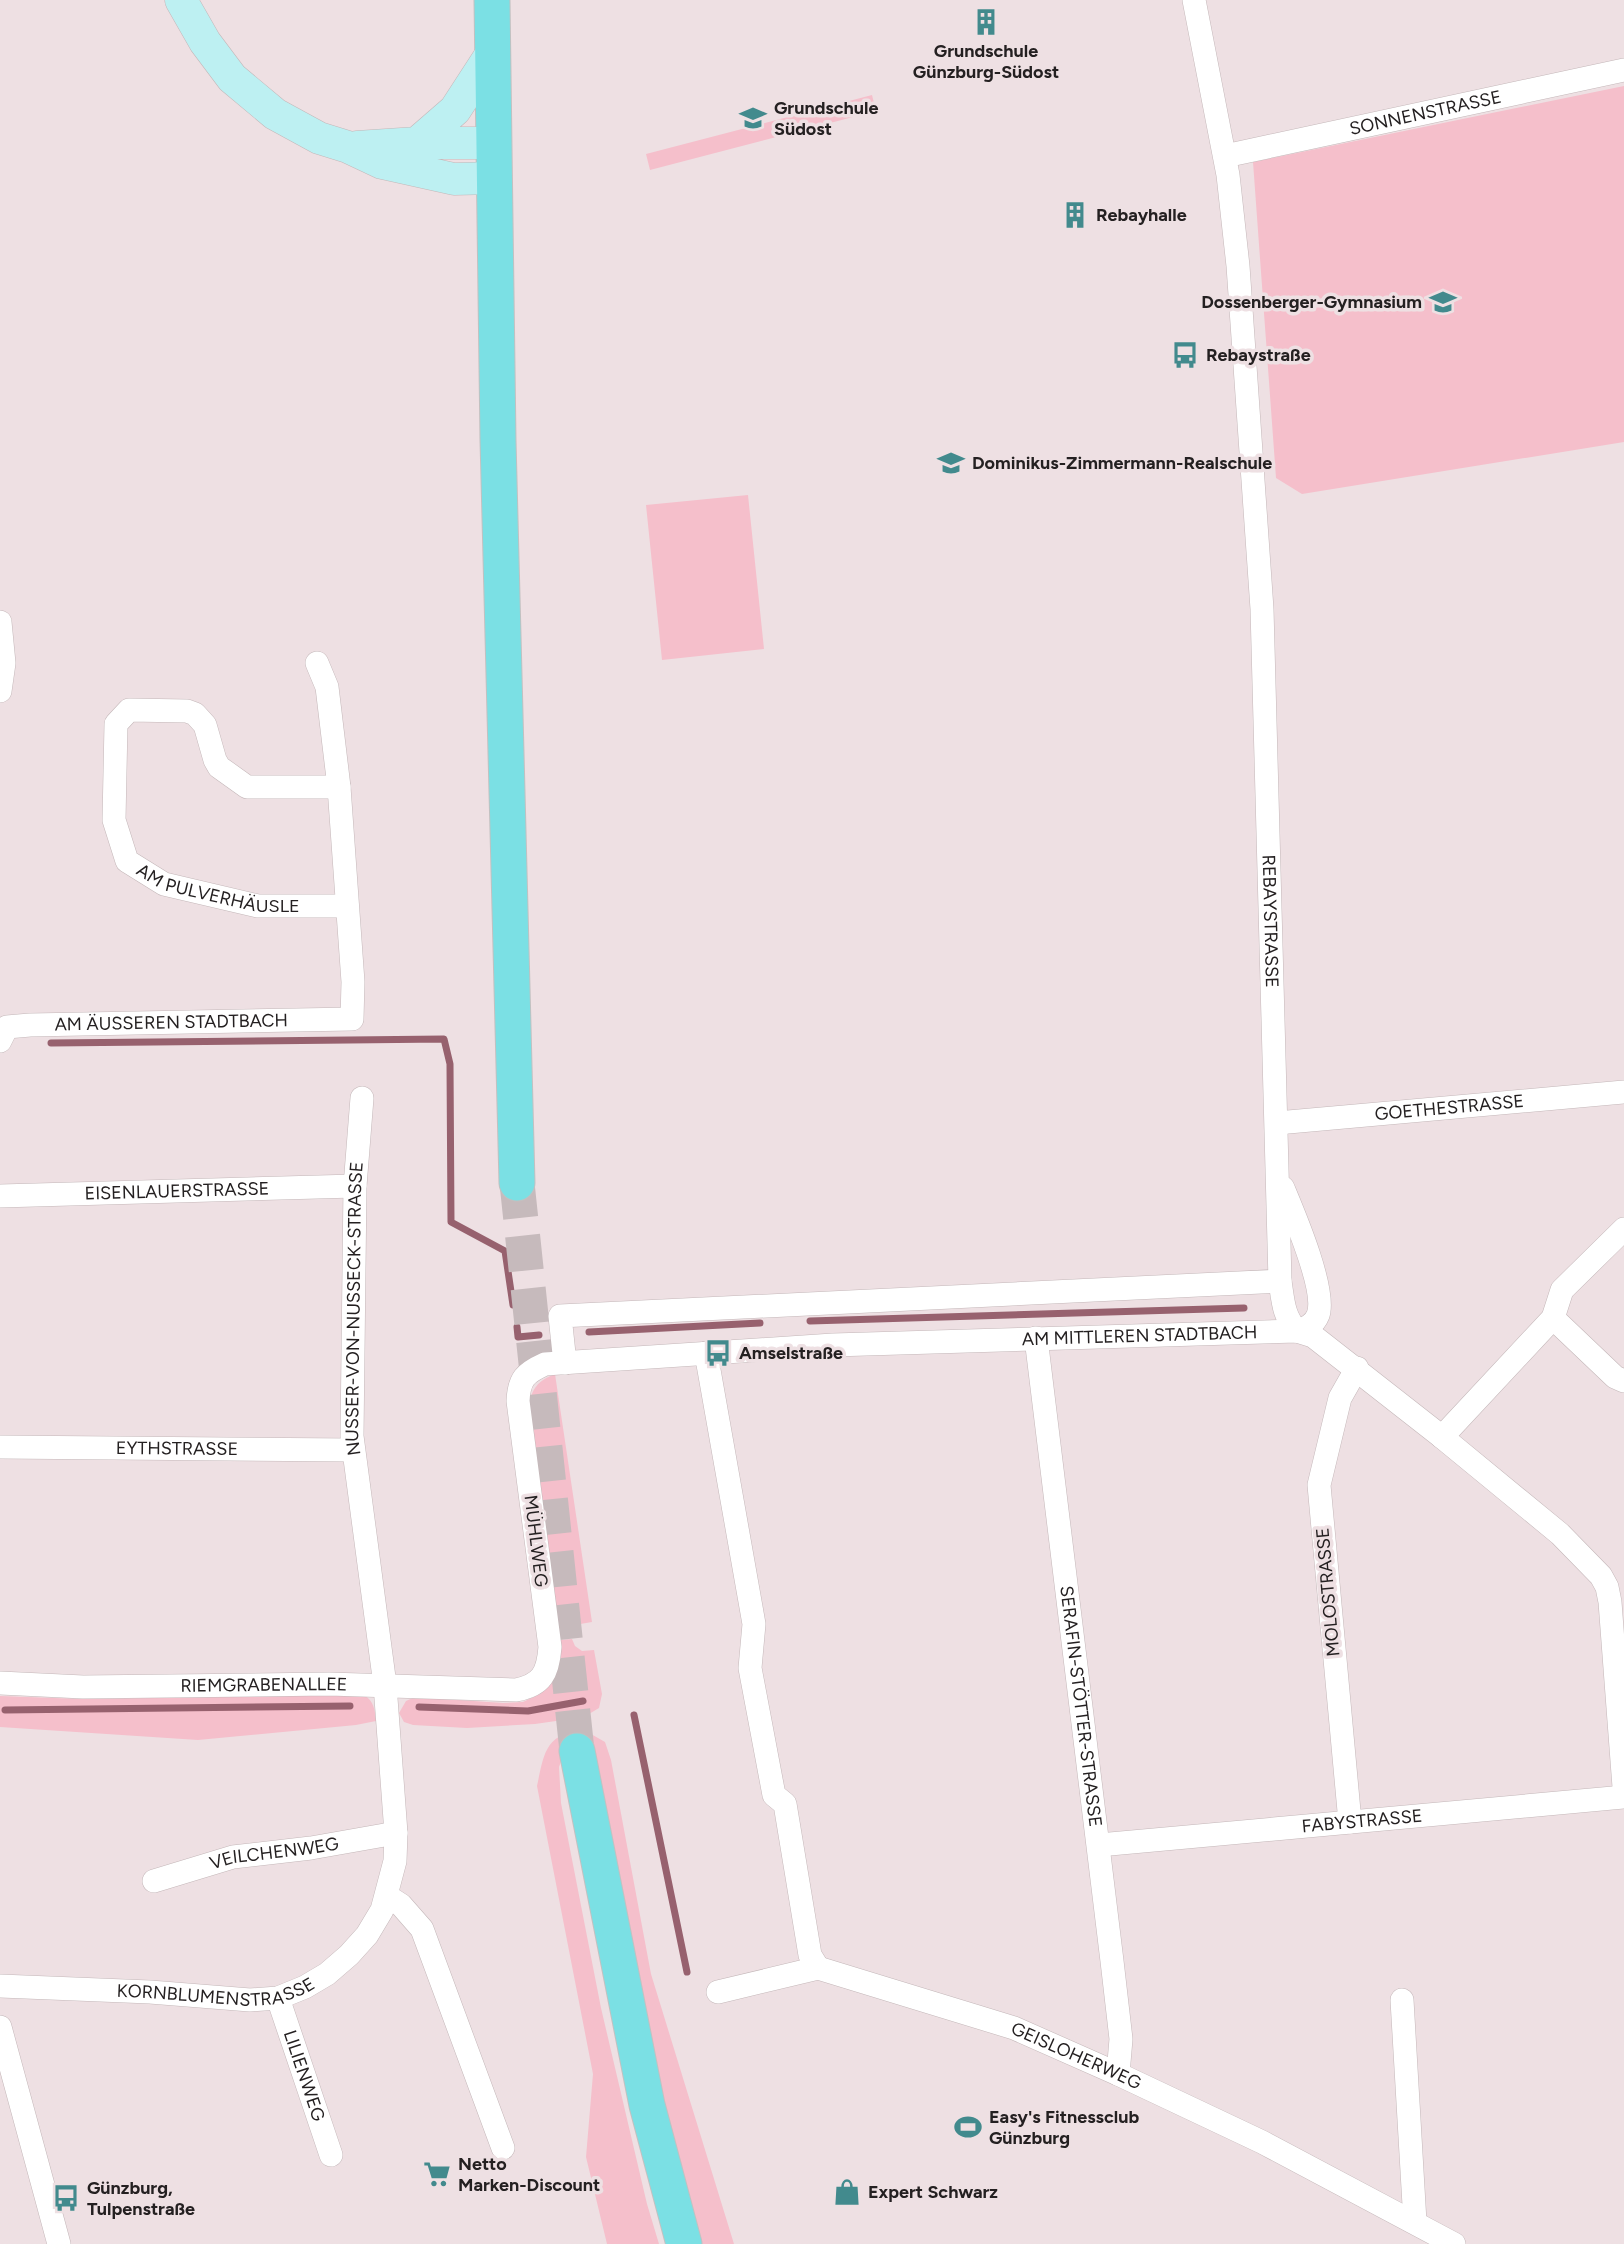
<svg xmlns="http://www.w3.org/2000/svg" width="1624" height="2244" font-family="Figtree,sans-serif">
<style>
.green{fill:#f5bfcb}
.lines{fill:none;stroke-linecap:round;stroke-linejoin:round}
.stream{stroke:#97616e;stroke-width:7}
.primary-tunnel{stroke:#c6babc;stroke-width:35;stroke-dasharray:35 18;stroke-linecap:butt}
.street-casing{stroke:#c4b7b9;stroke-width:24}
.secondary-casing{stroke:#c4b7b9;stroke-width:33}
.primary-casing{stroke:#c2c1c1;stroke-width:37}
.street{stroke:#fff;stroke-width:23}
.secondary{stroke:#bdf0f2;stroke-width:32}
.primary{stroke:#7be0e4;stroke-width:35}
.labels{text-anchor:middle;stroke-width:7;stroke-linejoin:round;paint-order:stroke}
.poi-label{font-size:18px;font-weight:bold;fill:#242021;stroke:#eee0e3;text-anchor:start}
.street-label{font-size:18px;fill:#242021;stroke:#eee0e3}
</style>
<rect width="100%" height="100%" fill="#eee0e3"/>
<path class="green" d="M 1624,86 L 1624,442 L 1302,494 L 1276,478 L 1253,162 Z
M 872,95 L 876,111 L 650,170 L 646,154 Z
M 748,495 L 764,649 L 662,660 L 646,505 Z
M 555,1374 L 592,1622 L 557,1628 L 528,1406 C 533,1388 537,1381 555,1374 Z
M 572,1639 L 575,1646 L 582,1651 L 594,1650 L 602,1694 L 599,1708 L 584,1717 L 535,1724 L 467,1728 L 413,1725 L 404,1722 L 399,1713 L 406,1701 L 415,1697 L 503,1703 L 523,1702 L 540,1694 L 552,1680 L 559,1640 Z
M 364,1695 C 374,1701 375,1710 376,1721 L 356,1725 L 198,1740 L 0,1727 L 0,1696 L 81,1699 Z
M 584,1730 L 605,1742 L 611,1760 L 651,1974 L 734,2244 L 697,2244 L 564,1753 L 559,1767 L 561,1803 L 601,2008 L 647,2204 L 659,2244 L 607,2244 L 586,2157 L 593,2074 L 537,1786 C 544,1754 545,1733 584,1730 Z"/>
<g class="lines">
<path class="stream" d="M 51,1043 L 444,1039 L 450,1064 L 451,1222 L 505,1251 L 513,1305
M 810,1321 L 1244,1308
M 517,1327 L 518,1337 L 539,1335
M 589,1332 L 760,1323
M 419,1707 L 528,1711 L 583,1701
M 5,1710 L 350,1706
M 634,1715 L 687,1972"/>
<path class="primary-tunnel" d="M 517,1183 L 577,1751"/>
<defs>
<g id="street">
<path id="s1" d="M 1194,0 L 1228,175 L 1238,266 L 1262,609 L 1280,1281 C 1283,1300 1283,1316 1297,1331"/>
<path id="s2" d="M 1225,156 L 1624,70"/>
<path d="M 0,622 L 4,663 L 0,691"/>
<path id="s3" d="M 339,787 L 247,787 L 219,767 L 215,760 L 205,725 L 195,714 L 187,711 L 129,710 L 116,724 L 114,820 L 127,861 L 164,884 L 258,906 L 347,906"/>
<path id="s4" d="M 0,1041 L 7,1027 L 30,1025 L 352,1019 L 353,982 L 339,787 L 327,687 L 317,663"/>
<path id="s5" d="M 1277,1123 L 1624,1092"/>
<path d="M 1283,1188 C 1293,1212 1327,1291 1318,1315 C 1314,1325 1306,1328 1297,1331"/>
<path id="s6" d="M 0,1196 L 355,1186"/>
<path d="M 1553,1318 L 1615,1377 L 1624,1381"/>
<path id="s7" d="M 1036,1338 L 1112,1961 L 1121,2039 L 1118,2074"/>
<path d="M 706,1353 L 754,1624 L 750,1668 L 774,1795 L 785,1804 L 810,1955 L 818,1968"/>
<path d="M 565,1363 L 560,1316 L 1280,1281"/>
<path d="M 1442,1437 L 1553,1318 L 1562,1290 L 1624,1229"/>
<path id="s8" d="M 0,1447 L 352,1450"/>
<path id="s9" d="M 0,1683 L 83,1687 L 329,1684 L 516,1690 C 542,1685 548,1673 550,1647 L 518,1401 C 519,1379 525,1373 545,1364 L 833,1345 L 1297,1331 L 1313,1336 L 1442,1437 L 1560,1534 L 1601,1576 L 1607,1587 L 1610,1602 L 1624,1787"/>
<path d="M 1350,1822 L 1319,1485 L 1340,1398 L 1357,1368"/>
<path id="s10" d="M 1099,1845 L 1624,1797"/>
<path id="s11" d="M 154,1881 L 233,1857 L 311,1848 L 396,1833"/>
<path d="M 387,1896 L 401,1905 L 422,1929 L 503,2148"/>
<path id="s12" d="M 0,1986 L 150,1992 L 250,2000 L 278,1998 L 305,1987 L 327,1974 L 349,1955 L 367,1935 L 382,1910 L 395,1861 L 396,1833 L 385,1685 L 352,1436 L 355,1186 L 362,1098"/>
<path id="s13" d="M 718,1992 L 818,1968 L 1014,2028 L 1118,2074 L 1262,2142 L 1454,2244"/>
<path id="s14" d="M 278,1998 L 331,2155"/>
<path d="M 1402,2000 L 1415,2222"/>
<path d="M 0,2027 L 59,2244"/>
</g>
<path id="secondary" d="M 181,0 L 205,42 L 232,78 L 275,114 L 319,138 L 348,147 L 382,163 L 454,179 L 495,178
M 417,143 L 455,110 L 492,53
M 357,147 L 417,143 L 494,143"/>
<path id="primary" d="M 492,0 L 498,440 L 517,1183
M 577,1751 L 647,2105 L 684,2244"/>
</defs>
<use href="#street" class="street-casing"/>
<use href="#secondary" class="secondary-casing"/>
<use href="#primary" class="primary-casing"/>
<use href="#street" class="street"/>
<use href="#secondary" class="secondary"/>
<use href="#primary" class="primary"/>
</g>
<defs>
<symbol id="building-bare" viewBox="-9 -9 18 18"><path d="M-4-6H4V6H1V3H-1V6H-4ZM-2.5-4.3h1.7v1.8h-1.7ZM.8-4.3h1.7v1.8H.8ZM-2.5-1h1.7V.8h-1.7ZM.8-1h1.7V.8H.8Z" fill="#428a8d" stroke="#eee0e3" stroke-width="2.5" paint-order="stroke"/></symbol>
<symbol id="school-bare" viewBox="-9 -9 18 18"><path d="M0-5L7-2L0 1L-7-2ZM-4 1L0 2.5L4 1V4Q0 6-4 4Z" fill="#428a8d" stroke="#eee0e3" stroke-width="2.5" paint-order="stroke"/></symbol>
<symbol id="bus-bare" viewBox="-9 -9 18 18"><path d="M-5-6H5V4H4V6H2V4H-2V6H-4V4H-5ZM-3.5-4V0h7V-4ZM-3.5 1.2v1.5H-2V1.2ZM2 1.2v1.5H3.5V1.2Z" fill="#428a8d" stroke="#eee0e3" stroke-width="2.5" paint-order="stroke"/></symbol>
<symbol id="stadium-bare" viewBox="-9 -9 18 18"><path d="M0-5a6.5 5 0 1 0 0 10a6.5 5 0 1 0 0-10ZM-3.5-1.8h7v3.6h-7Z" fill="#428a8d" stroke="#eee0e3" stroke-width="2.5" paint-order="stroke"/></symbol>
<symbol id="supermarket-bare" viewBox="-9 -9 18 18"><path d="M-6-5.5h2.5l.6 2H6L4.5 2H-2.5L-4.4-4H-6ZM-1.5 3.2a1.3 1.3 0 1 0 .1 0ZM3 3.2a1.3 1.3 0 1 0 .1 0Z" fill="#428a8d" stroke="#eee0e3" stroke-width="2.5" paint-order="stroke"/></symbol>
<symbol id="shop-bare" viewBox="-9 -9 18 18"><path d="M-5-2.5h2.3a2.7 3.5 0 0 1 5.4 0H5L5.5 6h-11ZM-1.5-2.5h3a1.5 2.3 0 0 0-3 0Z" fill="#428a8d" stroke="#eee0e3" stroke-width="2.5" paint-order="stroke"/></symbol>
</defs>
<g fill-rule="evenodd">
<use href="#building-bare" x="967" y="3" width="38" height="38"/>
<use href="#school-bare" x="734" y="99" width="38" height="38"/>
<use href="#building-bare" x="1056" y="196" width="38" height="38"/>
<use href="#school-bare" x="1424" y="283" width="38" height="38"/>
<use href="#bus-bare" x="1166" y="336" width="38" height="38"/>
<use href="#school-bare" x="932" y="444" width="38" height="38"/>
<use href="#bus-bare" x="699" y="1334" width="38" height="38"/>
<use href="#stadium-bare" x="949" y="2108" width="38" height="38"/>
<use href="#supermarket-bare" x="418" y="2155" width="38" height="38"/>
<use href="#shop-bare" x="828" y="2173" width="38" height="38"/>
<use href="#bus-bare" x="47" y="2179" width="38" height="38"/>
</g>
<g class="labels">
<g class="poi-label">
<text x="986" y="57" text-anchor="middle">Grundschule<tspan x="986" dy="21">Günzburg-Südost</tspan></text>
<text x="774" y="114">Grundschule<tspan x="774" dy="21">Südost</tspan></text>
<text x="1096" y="221">Rebayhalle</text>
<text x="1422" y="308" text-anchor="end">Dossenberger-Gymnasium</text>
<text x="1206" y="361">Rebaystraße</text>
<text x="972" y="469">Dominikus-Zimmermann-Realschule</text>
<text x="739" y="1359">Amselstraße</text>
<text x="989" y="2123">Easy's Fitnessclub<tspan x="989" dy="21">Günzburg</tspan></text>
<text x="458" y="2170">Netto<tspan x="458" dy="21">Marken-Discount</tspan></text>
<text x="87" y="2194">Günzburg,<tspan x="87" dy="21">Tulpenstraße</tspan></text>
<text x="868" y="2198">Expert Schwarz</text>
</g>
<g class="street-label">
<text dy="6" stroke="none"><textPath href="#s2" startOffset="205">SONNENSTRASSE</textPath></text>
<text dy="6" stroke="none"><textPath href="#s3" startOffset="508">AM PULVERHÄUSLE</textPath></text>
<text dy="6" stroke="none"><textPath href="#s1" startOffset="926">REBAYSTRASSE</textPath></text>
<text dy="6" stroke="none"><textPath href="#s4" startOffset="180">AM ÄUSSEREN STADTBACH</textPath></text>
<text dy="6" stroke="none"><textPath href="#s5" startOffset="173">GOETHESTRASSE</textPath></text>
<text dy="6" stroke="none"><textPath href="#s6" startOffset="177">EISENLAUERSTRASSE</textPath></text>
<text dy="6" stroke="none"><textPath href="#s12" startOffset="1024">NUSSER-VON-NUSSECK-STRASSE</textPath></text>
<text dy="6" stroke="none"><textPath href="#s9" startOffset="1470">AM MITTLEREN STADTBACH</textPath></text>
<text dy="6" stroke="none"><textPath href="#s8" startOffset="177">EYTHSTRASSE</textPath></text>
<text transform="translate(536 1541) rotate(83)" y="6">MÜHLWEG</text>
<text transform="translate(1328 1592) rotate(-95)" y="6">MOLOSTRASSE</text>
<text dy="6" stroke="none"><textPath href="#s9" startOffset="264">RIEMGRABENALLEE</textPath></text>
<text dy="6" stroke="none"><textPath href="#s7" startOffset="371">SERAFIN-STÖTTER-STRASSE</textPath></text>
<text dy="6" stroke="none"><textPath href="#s10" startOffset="264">FABYSTRASSE</textPath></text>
<text dy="6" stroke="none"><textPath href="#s11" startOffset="124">VEILCHENWEG</textPath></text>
<text dy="6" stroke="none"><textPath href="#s12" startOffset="217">KORNBLUMENSTRASSE</textPath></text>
<text dy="6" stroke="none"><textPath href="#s13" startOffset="376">GEISLOHERWEG</textPath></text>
<text dy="6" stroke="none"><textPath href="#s14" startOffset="82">LILIENWEG</textPath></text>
</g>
</g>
</svg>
